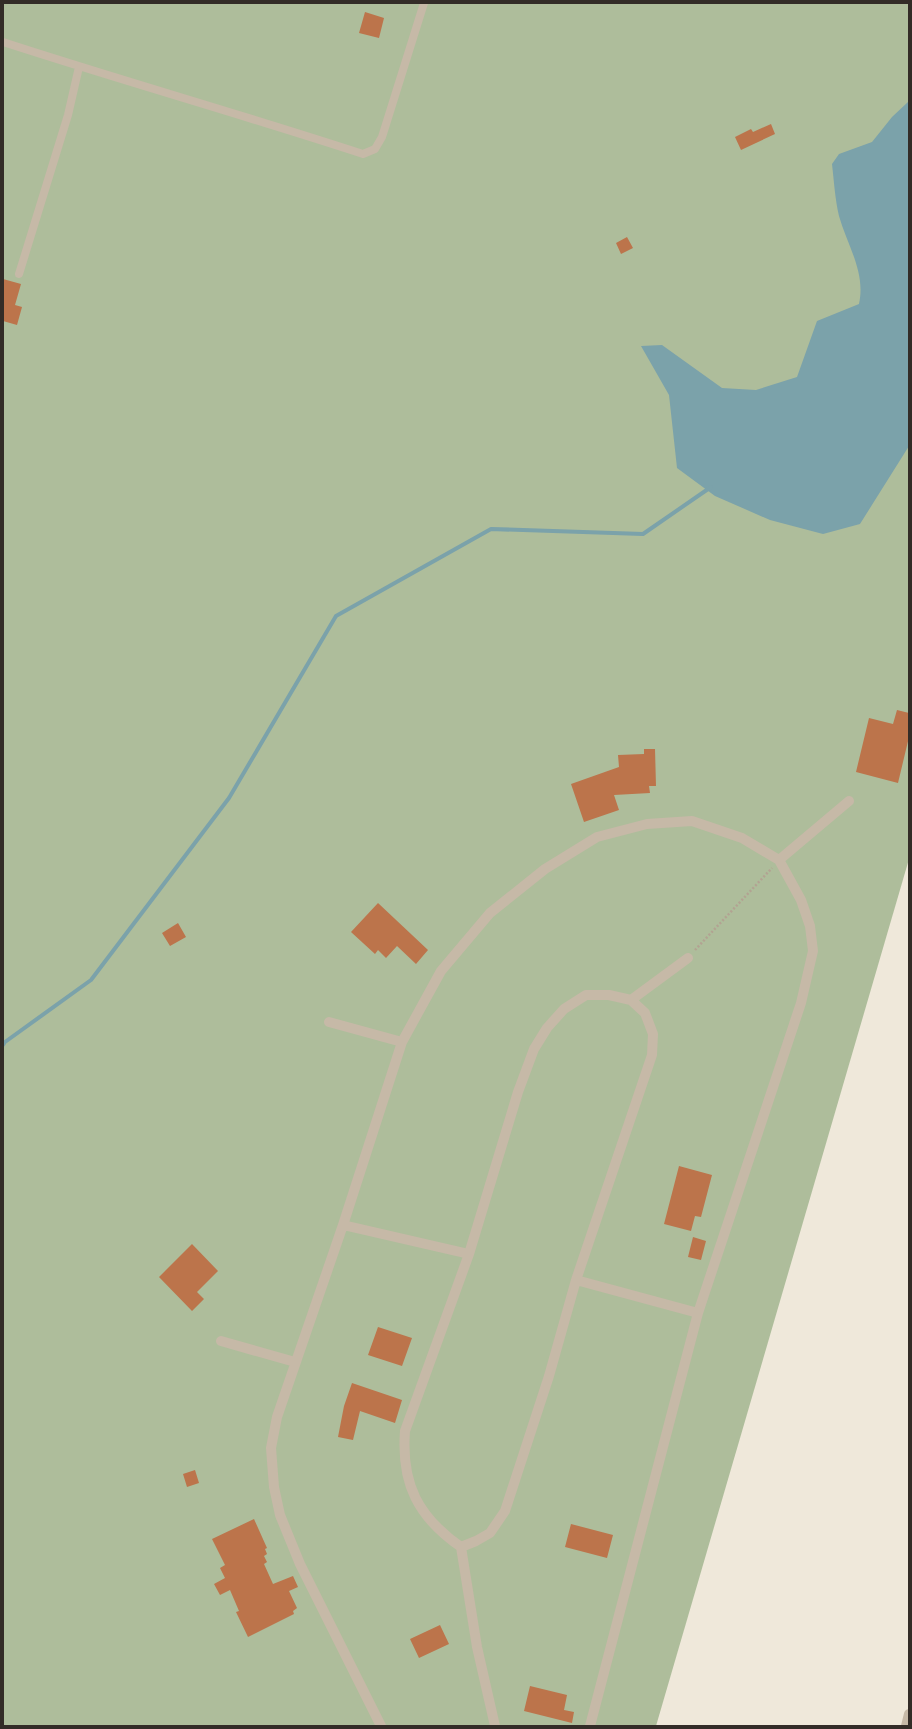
<svg xmlns="http://www.w3.org/2000/svg" width="912" height="1729" font-family="'DM Sans',sans-serif">
<style>
.green{fill:#aebd9b}
.water{fill:#7ba2aa}
.lines{fill:none;stroke-linecap:round;stroke-linejoin:round}
.stream{stroke:#7ba2aa;stroke-width:4}
.building{fill:#bc744b}
.path{stroke:#b2a392;stroke-width:2.5;stroke-dasharray:2 2;stroke-linecap:butt}
.lane{stroke:#c6b9a7;stroke-width:8}
.street{stroke:#c6b9a7;stroke-width:10}
</style>
<rect width="100%" height="100%" fill="#efe8da"/>
<path class="green" d="M 3,3 L 909,3 L 909,859 L 656,1726 L 3,1726 Z"/>
<path class="water" d="M 909,101 L 909,446 L 860,524 L 823,534 L 770,520 L 715,496 L 677,468 L 669,395 L 641,346 L 662,345 L 722,388 L 756,390 L 797,377 L 817,321 L 859,304 C 866,272 847,245 839,216 C 835,199 834,181 832,164 L 839,154 L 872,142 L 892,117 Z"/>
<g class="lines">
<path class="stream" d="M 3,1045 L 5,1042 L 91,980 L 229,798 L 336,616 L 491,529 L 643,534 L 711,487"/>
</g>
<path class="building" d="M 365,12 L 384,18 L 379,38 L 359,33 Z
M 771,124 L 775,134 L 741,150 L 735,137 L 751,129 L 753,132 Z
M 627,237 L 633,248 L 621,254 L 616,243 Z
M 3,279 L 21,284 L 15,305 L 22,307 L 17,325 L 3,321 Z
M 897,710 L 909,713 L 909,737 L 898,783 L 856,772 L 869,718 L 893,724 Z
M 644,749 L 655,749 L 656,786 L 649,786 L 650,793 L 614,795 L 619,810 L 584,822 L 571,784 L 619,767 L 618,755 L 644,754 Z
M 378,903 L 428,950 L 416,964 L 397,946 L 386,958 L 378,950 L 375,954 L 351,932 Z
M 178,923 L 186,937 L 170,946 L 162,933 Z
M 679,1166 L 712,1175 L 701,1217 L 695,1216 L 691,1231 L 664,1224 Z
M 693,1237 L 706,1241 L 701,1260 L 688,1257 Z
M 192,1244 L 218,1271 L 197,1292 L 204,1299 L 192,1311 L 159,1277 Z
M 378,1327 L 412,1338 L 402,1366 L 368,1355 Z
M 352,1383 L 402,1400 L 395,1423 L 360,1411 L 353,1440 L 338,1437 L 344,1406 Z
M 195,1470 L 199,1483 L 187,1487 L 183,1474 Z
M 254,1519 L 267,1548 L 265,1549 L 267,1554 L 264,1556 L 267,1562 L 264,1564 L 273,1584 L 293,1576 L 298,1587 L 289,1591 L 297,1608 L 293,1611 L 294,1614 L 248,1637 L 236,1612 L 239,1611 L 230,1590 L 220,1595 L 214,1584 L 225,1578 L 220,1568 L 225,1565 L 212,1539 Z
M 571,1524 L 613,1535 L 607,1558 L 565,1547 Z
M 440,1625 L 449,1644 L 419,1658 L 410,1639 Z
M 530,1686 L 567,1695 L 564,1710 L 574,1712 L 572,1723 L 524,1711 Z"/>
<g class="lines">
<path class="path" d="M 695,950 L 772,868"/>
<path class="lane" d="M 3,42 C 123,81 244,115 363,154 L 375,149 L 382,137 L 424,3
M 19,274 L 68,115 L 79,67"/>
<path class="street" d="M 779,860 L 849,801
M 586,995 L 609,995 L 631,1000 L 645,1013 L 653,1034 L 652,1055 L 576,1280 L 549,1376 L 505,1511 L 490,1533 L 476,1541 L 461,1547 C 418,1517 401,1484 405,1431 L 469,1254 L 518,1092 L 534,1049 L 547,1028 L 564,1009 Z
M 631,1000 L 688,958
M 329,1022 L 402,1042
M 343,1225 L 469,1254
M 576,1280 L 698,1313
M 221,1341 L 295,1362
M 461,1547 L 477,1647 L 495,1726
M 381,1726 L 300,1564 L 280,1515 L 274,1487 L 271,1448 L 277,1417 L 343,1225 L 402,1042 L 441,971 L 490,913 L 545,869 L 597,837 L 647,824 L 692,821 L 742,838 L 779,860 L 801,900 L 810,926 L 813,951 L 801,1003 L 698,1313 L 590,1726
M 906,1726 L 909,1714"/>
</g>
<rect width="912" height="1729" fill="none" stroke="#332c27" stroke-width="8"/>
</svg>
